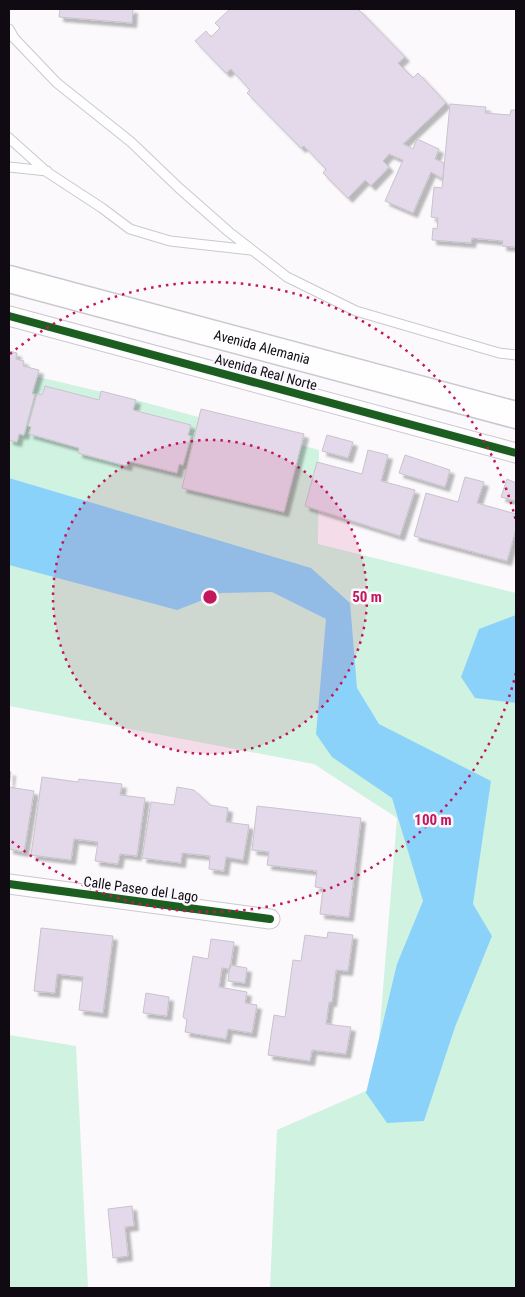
<svg xmlns="http://www.w3.org/2000/svg" width="525" height="1297" font-family="'Roboto Condensed',sans-serif">
<style>
.green{fill:#d0f2e1}
.water{fill:#8bd2fa}
.building{fill:#e3d9ea;stroke:#c8c4ca;filter:url(#shadow)}
.lines{fill:none;stroke-linecap:round;stroke-linejoin:round}
.lane-casing{stroke:#cbc8ce;stroke-width:11}
.street-casing{stroke:#cbc8ce;stroke-width:21}
.secondary-casing{stroke:#cbc8ce;stroke-width:29}
.lane{stroke:#fefeff;stroke-width:9}
.street{stroke:#fefeff;stroke-width:19}
.secondary{stroke:#fefeff;stroke-width:26}
.cycleway-casing{stroke:#fbf8fd;stroke-width:11}
.cycleway{stroke:#1b5e20;stroke-width:8}
.ring{fill:none;stroke:#c2185b;stroke-width:2.5;stroke-dasharray:2.5 5}
.labels{text-anchor:middle;stroke-width:5;stroke-linejoin:round;paint-order:stroke}
.street-label{font-size:14px;fill:#100b13;stroke:#fbf8fd}
.centre{fill:#c2185b;stroke:#fbf8fd;stroke-width:2.5}
.ring-label{font-size:15px;text-anchor:middle;font-weight:bold;fill:#c2185b;stroke:#fbf8fd;stroke-width:5;stroke-linejoin:round;paint-order:stroke}
</style>
<defs>
<filter id="shadow"><feDropShadow dx="4.5" dy="4.5" stdDeviation="1" flood-color="#0004"/></filter>
</defs>
<rect width="100%" height="100%" fill="#fbf9fc"/>
<path class="green" d="M 9,370 L 136,400 L 319,450 L 318,544 L 516,593 L 516,1288 L 270,1288 L 277,1130 L 375,1087 L 397,818 L 314,764 L 9,706 Z
M 9,1035 L 76,1046 L 88,1288 L 9,1288 Z"/>
<path class="water" d="M 9,478 L 311,568 L 350,603 L 357,688 L 379,724 L 491,781 L 473,904 L 492,936 L 455,1027 L 424,1121 L 387,1123 L 366,1093 L 397,964 L 423,901 L 392,798 L 332,757 L 316,734 L 326,619 L 272,592 L 221,593 L 177,610 L 9,565 Z
M 516,615 L 516,703 L 475,698 L 461,677 L 479,629 Z"/>
<path class="building" d="M 60,9 L 133,9 L 132,23 L 59,17 Z
M 230,9 L 358,9 L 405,57 L 398,63 L 413,78 L 418,73 L 446,103 L 403,144 L 413,149 L 417,139 L 439,149 L 435,159 L 444,163 L 443,179 L 431,172 L 413,213 L 385,201 L 403,160 L 389,154 L 383,161 L 389,167 L 371,186 L 365,180 L 348,198 L 323,173 L 326,169 L 304,146 L 301,148 L 247,93 L 250,90 L 231,69 L 226,73 L 195,41 L 206,31 L 211,37 L 220,28 L 215,23 Z
M 450,104 L 486,107 L 485,113 L 510,115 L 511,110 L 516,110 L 516,247 L 502,246 L 503,241 L 472,238 L 471,243 L 432,240 L 433,228 L 437,229 L 438,218 L 431,217 L 434,187 L 442,188 Z
M 9,351 L 17,353 L 16,359 L 24,361 L 23,366 L 39,370 L 32,394 L 35,394 L 24,435 L 19,434 L 17,442 L 9,440 Z
M 45,386 L 99,400 L 101,391 L 136,400 L 133,410 L 191,425 L 188,435 L 191,436 L 183,465 L 179,464 L 177,473 L 128,461 L 127,466 L 78,453 L 79,448 L 29,434 L 31,427 L 28,426 L 37,394 L 42,395 Z
M 201,409 L 304,434 L 284,512 L 182,488 Z
M 327,435 L 353,442 L 348,458 L 322,451 Z
M 368,450 L 388,455 L 381,481 L 415,490 L 400,536 L 305,506 L 317,462 L 362,474 Z
M 405,455 L 450,470 L 445,487 L 399,473 Z
M 465,477 L 484,482 L 477,503 L 516,514 L 516,529 L 507,561 L 414,536 L 426,493 L 458,502 Z
M 507,479 L 516,483 L 516,501 L 501,497 Z
M 9,771 L 11,772 L 9,787 L 34,791 L 24,852 L 9,849 Z
M 42,777 L 78,782 L 79,779 L 122,784 L 120,795 L 145,798 L 137,856 L 120,854 L 118,864 L 95,861 L 98,842 L 74,839 L 71,860 L 31,855 Z
M 177,787 L 194,790 L 210,805 L 228,808 L 226,822 L 249,825 L 243,860 L 226,857 L 224,871 L 209,869 L 210,856 L 182,853 L 181,863 L 142,858 L 151,802 L 174,805 Z
M 257,806 L 361,818 L 349,917 L 320,914 L 323,888 L 315,887 L 317,871 L 267,865 L 269,852 L 252,850 Z
M 41,928 L 113,936 L 103,1013 L 79,1010 L 83,977 L 57,974 L 55,993 L 34,991 Z
M 328,932 L 353,935 L 348,971 L 336,970 L 332,1002 L 329,1002 L 326,1024 L 351,1027 L 346,1054 L 312,1050 L 310,1061 L 268,1055 L 274,1015 L 285,1017 L 293,960 L 301,961 L 305,935 L 327,938 Z
M 211,939 L 234,942 L 230,969 L 222,968 L 219,987 L 247,992 L 245,1003 L 257,1005 L 252,1033 L 228,1029 L 226,1039 L 185,1032 L 187,1020 L 183,1017 L 193,956 L 208,959 Z
M 230,965 L 247,968 L 245,983 L 228,981 Z
M 146,993 L 169,997 L 167,1016 L 143,1013 Z
M 132,1206 L 134,1226 L 125,1227 L 128,1256 L 113,1258 L 108,1209 Z"/>
<g class="lines">
<defs>
<path id="lane" d="M 9,29 L 14,38 L 57,83 L 131,142 L 179,188 L 229,232 L 287,277 L 356,311 L 499,353 L 516,355
M 9,138 L 47,172 L 102,208 L 130,229 L 170,241 L 251,250
M 9,167 L 47,171"/>
<path id="street" d="M 9,316 L 516,453
M 9,884 L 270,919"/>
<g id="secondary">
<path id="s1" d="M 9,279 L 516,415"/>
</g>
</defs>
<use href="#lane" class="lane-casing"/>
<use href="#street" class="street-casing"/>
<use href="#secondary" class="secondary-casing"/>
<use href="#lane" class="lane"/>
<use href="#street" class="street"/>
<use href="#secondary" class="secondary"/>
<defs>
<path id="cycleway" d="M 9,316 L 516,453
M 9,884 L 270,919"/>
</defs>
<use href="#cycleway" class="cycleway-casing"/>
<use href="#cycleway" class="cycleway"/>
</g>
<circle cx="210" cy="597" r="157" fill="#c2185b" fill-opacity=".12"/>
<g class="ring">
<circle cx="210" cy="597" r="157"/>
<path d="M516 673A315 315 0 0 1 10 840M10 354A315 315 0 0 1 516 521"/>
</g>
<g class="labels">
<g class="street-label">
<text dy="5" stroke="none"><textPath href="#s1" startOffset="262">Avenida Alemania</textPath></text>
<text transform="translate(266 372) rotate(15)" y="5">Avenida Real Norte</text>
<text transform="translate(141 889) rotate(8)" y="5">Calle Paseo del Lago</text>
</g>
</g>
<circle cx="210" cy="597" r="8" class="centre"/>
<g class="ring-label">
<text x="367" y="602">50 m</text>
<text x="433" y="825">100 m</text>
</g>
<rect width="525" height="1297" fill="none" stroke="#100b13" stroke-width="20"/>
</svg>
